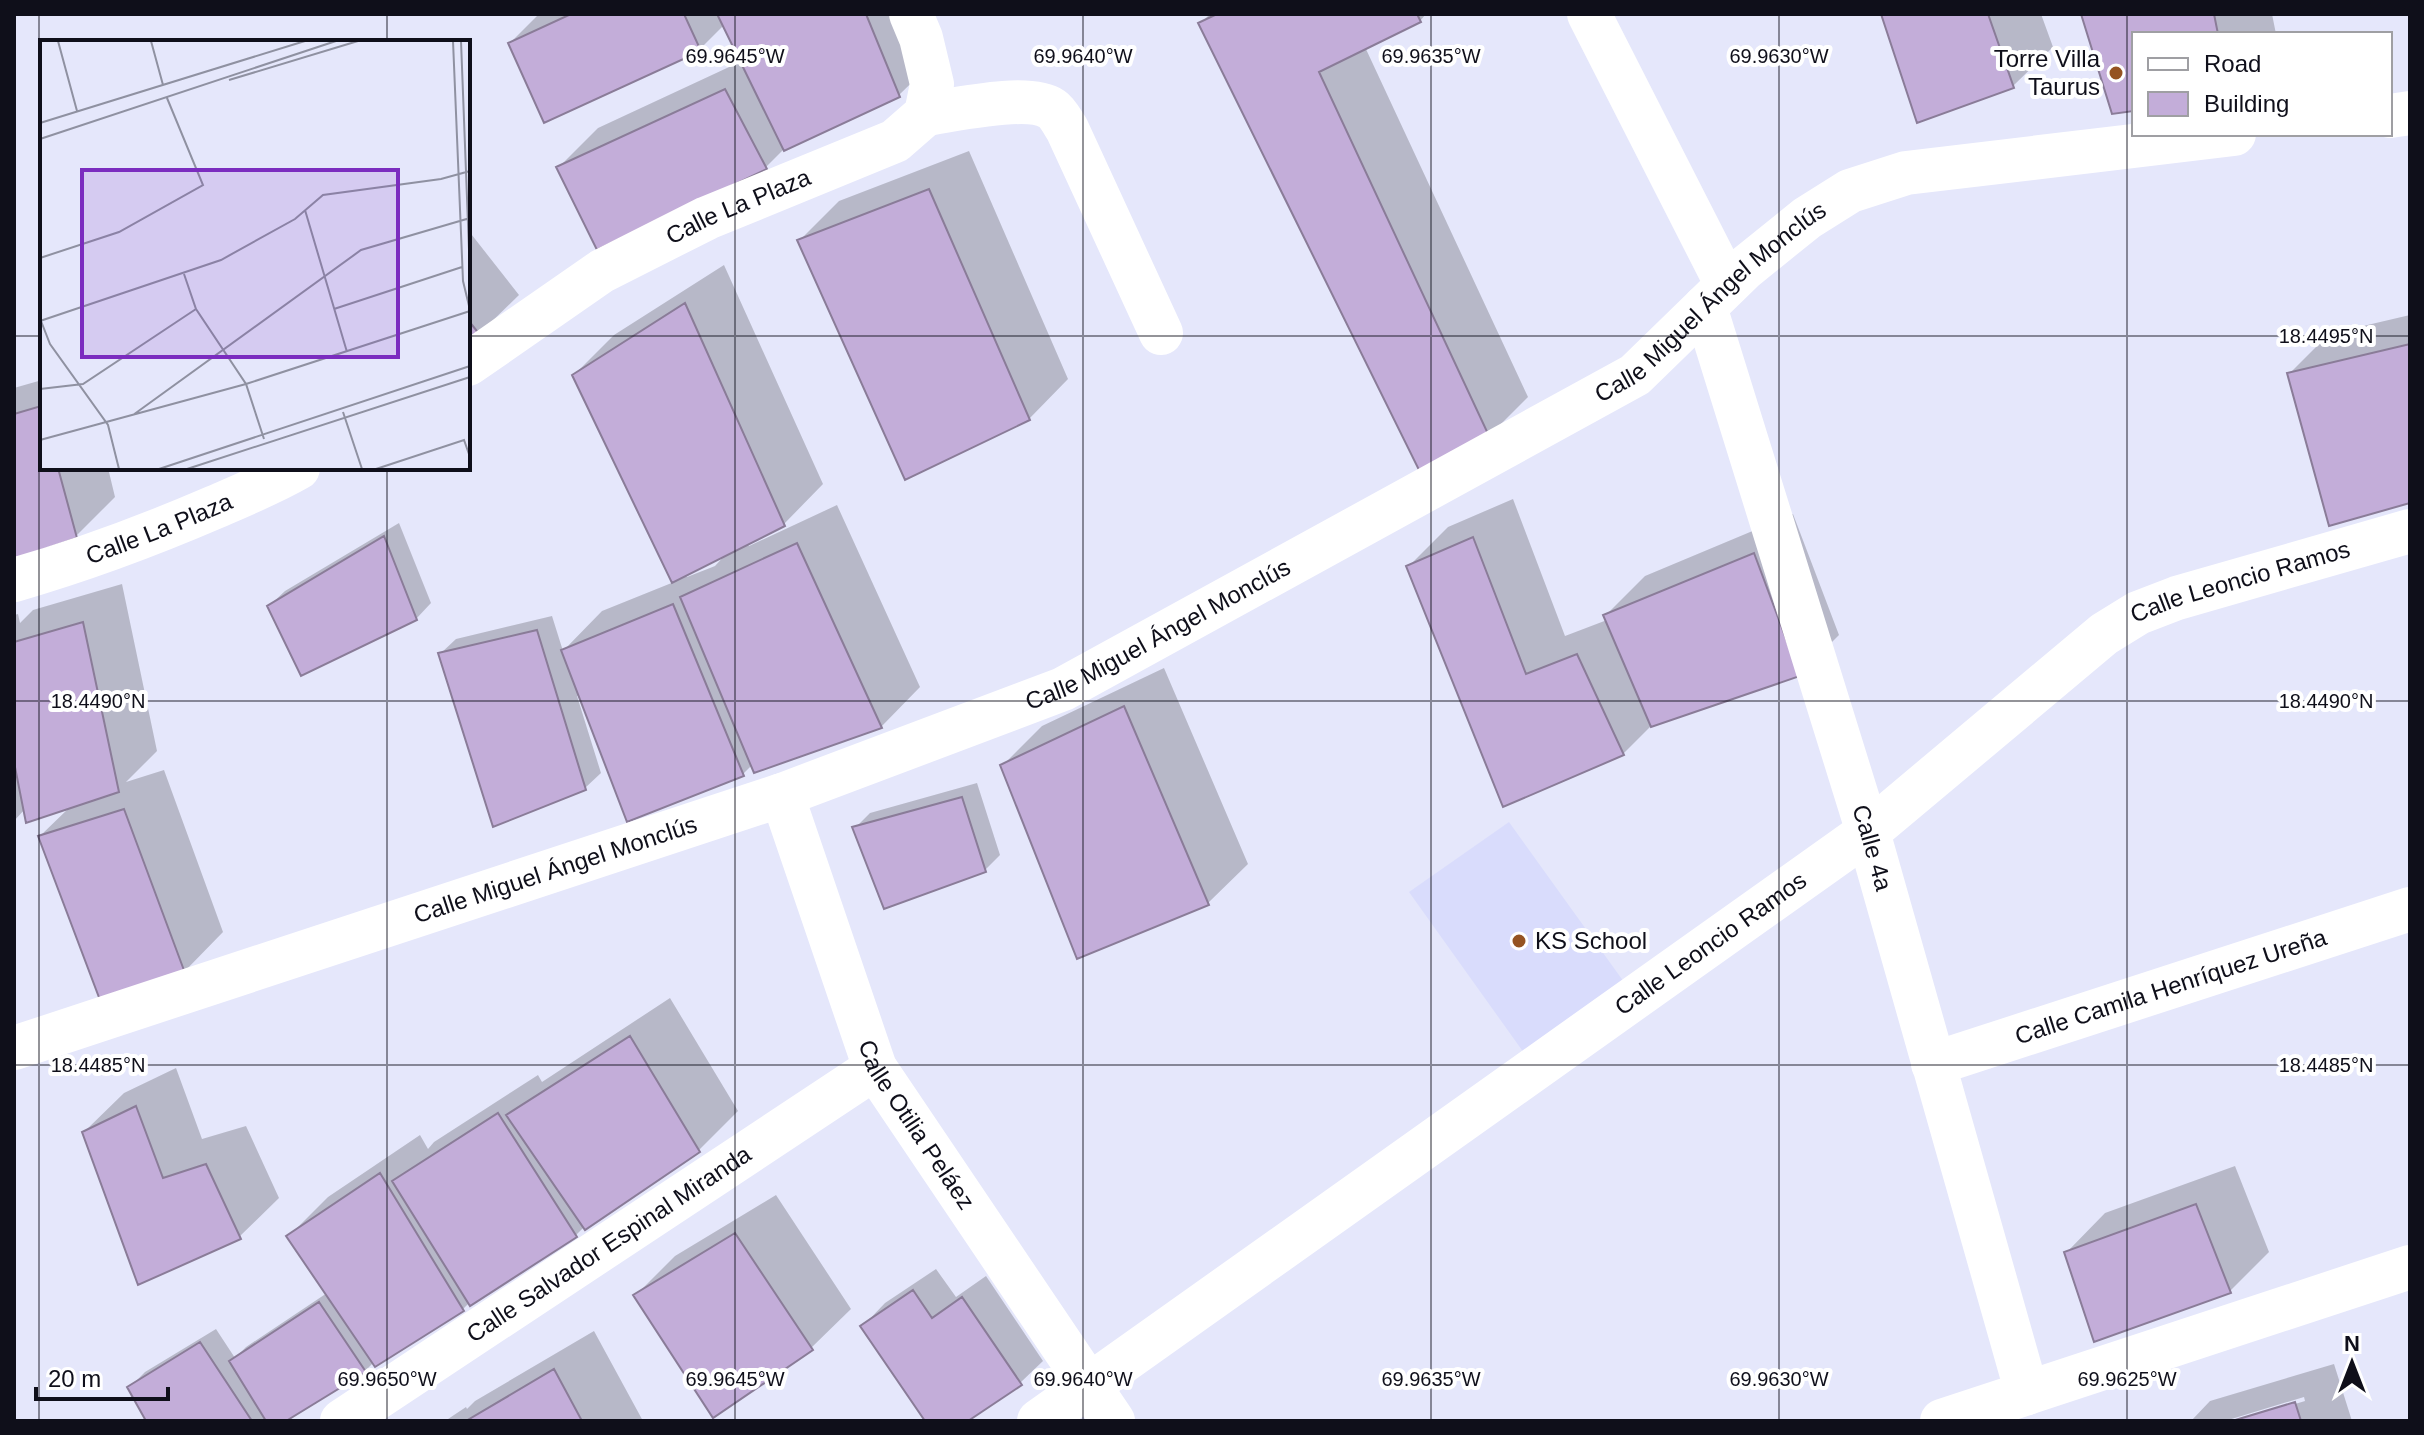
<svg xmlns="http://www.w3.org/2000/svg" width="2424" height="1435" font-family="Helvetica,sans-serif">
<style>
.built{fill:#d9dcfc}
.shadow{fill:#0003;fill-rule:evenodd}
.building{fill:#c3add9;stroke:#8a7c98;stroke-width:2}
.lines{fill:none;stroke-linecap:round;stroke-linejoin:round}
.minor{stroke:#fff;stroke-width:44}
.ticks{fill:none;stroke:#0f0f1a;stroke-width:2;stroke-opacity:0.45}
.poi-dot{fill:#955322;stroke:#fff;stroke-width:3}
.labels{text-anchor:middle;stroke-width:8;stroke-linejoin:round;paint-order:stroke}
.poi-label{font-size:24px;fill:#0f0f1a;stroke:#fff;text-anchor:end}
.street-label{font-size:24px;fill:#0f0f1a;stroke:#fff}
.inset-road{fill:none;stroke:#8f91a1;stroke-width:2}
.view{fill:#7b2cbf;fill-opacity:0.15;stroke:#7b2cbf;stroke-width:4}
.inset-edge{fill:none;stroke:#0f0f1a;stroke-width:4}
.ticks-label{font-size:20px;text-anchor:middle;fill:#0f0f1a;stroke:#fff;stroke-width:8;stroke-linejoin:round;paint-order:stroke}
</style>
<rect width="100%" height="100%" fill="#e5e7fb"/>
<path class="built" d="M 1509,822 L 1629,989 L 1529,1060 L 1409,892 Z"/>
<path class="shadow" d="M 539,14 L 921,14 L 939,56 L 899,95 L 785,148 L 766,167 L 558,168 L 598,128 L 742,61 L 724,25 L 700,49 L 545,120 L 510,43 Z
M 1210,14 L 1426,14 L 1420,21 L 1365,47 L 1528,397 L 1489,436 L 1201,23 Z
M 1883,14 L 2041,14 L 2053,47 L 2013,86 Z
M 2083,14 L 2272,14 L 2276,34 L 2134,34 L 2134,109 Z
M 969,151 L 1068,379 L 1029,419 L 800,240 L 839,201 Z
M 468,230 L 519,295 L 479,334 L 468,342 Z
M 724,265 L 823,484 L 784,524 L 747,543 L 749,546 L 837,505 L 920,687 L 881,727 L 753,764 L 743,774 L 580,695 L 577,696 L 601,773 L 585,788 L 494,824 L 440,654 L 456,639 L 552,616 L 563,651 L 602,611 L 674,582 L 574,375 L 614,335 ZM 726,554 L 715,566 L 687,577 L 685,574 Z
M 2410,315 L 2410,501 L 2289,374 L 2329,334 Z
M 42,380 L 42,468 L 108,468 L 115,497 L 76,536 L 14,557 L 14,388 Z
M 1513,499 L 1565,636 L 1607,620 L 1605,616 L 1645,576 L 1793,514 L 1839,635 L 1799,675 L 1653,724 L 1623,754 L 1504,804 L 1408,567 L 1448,527 Z
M 399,523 L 431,603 L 416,619 L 269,606 L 285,591 Z
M 122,584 L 157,751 L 126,782 L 164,770 L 223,932 L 184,972 L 40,836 L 70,807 L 25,809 L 14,821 L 14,615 L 18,614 L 20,623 L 33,610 Z
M 1164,668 L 1248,864 L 1208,903 L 1078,957 L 1002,766 L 1042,726 Z
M 977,783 L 1000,855 L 985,870 L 855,828 L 870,813 Z
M 670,998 L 738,1111 L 699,1150 L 585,1226 L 575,1236 L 470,1302 L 463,1309 L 374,1362 L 365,1371 L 282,1421 L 148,1421 L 130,1387 L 145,1372 L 216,1329 L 235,1358 L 246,1347 L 327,1293 L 289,1236 L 328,1197 L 420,1135 L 428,1149 L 434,1142 L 538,1075 L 542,1082 Z
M 176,1068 L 202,1139 L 246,1126 L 279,1198 L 239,1237 L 84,1132 L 124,1093 Z
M 2235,1166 L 2269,1252 L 2230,1291 L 2066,1253 L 2105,1213 Z
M 776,1195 L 851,1309 L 811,1348 L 636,1295 L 675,1256 Z
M 936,1269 L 956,1297 L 986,1276 L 1043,1361 L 1020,1383 L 964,1421 L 928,1421 L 863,1326 L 885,1303 Z
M 594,1331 L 643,1421 L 445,1421 L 466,1407 L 467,1409 L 475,1401 Z
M 2334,1364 L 2352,1421 L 2239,1421 L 2305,1401 L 2304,1397 L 2225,1421 L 2191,1421 L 2210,1401 Z"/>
<path class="building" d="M 571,14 L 684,14 L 701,51 L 544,123 L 508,43 Z
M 717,14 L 866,14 L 900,97 L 784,151 Z
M 1217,14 L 1417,14 L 1421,22 L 1319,72 L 1490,438 L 1420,472 L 1198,23 Z
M 1881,14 L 1988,14 L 2014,88 L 1917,123 Z
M 2081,14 L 2214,14 L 2218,34 L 2134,34 L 2134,111 L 2112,114 Z
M 725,89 L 767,169 L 597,250 L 556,167 Z
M 929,189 L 1030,420 L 905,480 L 797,240 Z
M 685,303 L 785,526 L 672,583 L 572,375 Z
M 468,320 L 481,336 L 468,345 Z
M 2410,344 L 2410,503 L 2329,526 L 2287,373 Z
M 41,406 L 42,468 L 58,468 L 77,538 L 14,560 L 14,414 Z
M 384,536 L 417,620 L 301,676 L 267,606 Z
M 1473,537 L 1526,674 L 1577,654 L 1624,755 L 1503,807 L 1406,566 Z
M 797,543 L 882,728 L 754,773 L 680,597 Z
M 1754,553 L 1800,676 L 1651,727 L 1603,615 Z
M 673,604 L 744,776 L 627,822 L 561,650 Z
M 83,622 L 119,792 L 26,823 L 14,762 L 14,642 Z
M 537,630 L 586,790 L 493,827 L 438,653 Z
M 1124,706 L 1209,905 L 1077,959 L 1000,765 Z
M 962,797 L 986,872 L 884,909 L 852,827 Z
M 124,809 L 185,973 L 100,1000 L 38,836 Z
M 630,1036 L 700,1152 L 585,1230 L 506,1115 Z
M 136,1106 L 163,1178 L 206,1164 L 241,1239 L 138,1285 L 82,1132 Z
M 498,1113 L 577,1237 L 470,1306 L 392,1181 Z
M 380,1173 L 464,1311 L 375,1367 L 286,1236 Z
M 2196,1204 L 2231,1293 L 2094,1342 L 2064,1252 Z
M 735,1233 L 813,1350 L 713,1418 L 633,1295 Z
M 913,1290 L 932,1318 L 962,1297 L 1022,1385 L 968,1421 L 925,1421 L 860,1326 Z
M 319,1302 L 366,1372 L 286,1421 L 266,1421 L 229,1361 Z
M 200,1342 L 252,1421 L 146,1421 L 127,1387 Z
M 554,1369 L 582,1421 L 466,1421 Z
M 2295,1402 L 2301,1421 L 2232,1421 Z"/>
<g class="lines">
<g class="minor">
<path d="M 1589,14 L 1727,285"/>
<path d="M 926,114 C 954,110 1029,93 1052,109 C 1058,113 1063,123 1067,129 L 1161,333"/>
<path d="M 2390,116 L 2410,113"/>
<path id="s1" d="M 1705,307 L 1868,832 L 2027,1393"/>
<path id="s2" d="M 468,364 L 602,271 L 707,218 L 895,141 L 926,114 L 932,84 L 921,38 L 911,14"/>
<path id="s3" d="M 14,580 C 83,560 150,535 215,507 C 243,495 272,483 298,468"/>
<path id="s4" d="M 782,795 L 875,1068 L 1113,1421"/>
<path id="s5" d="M 14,1048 L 782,795 L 1063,689 L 1635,375 L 1745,268 L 1807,218 L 1850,191 L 1906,173 L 2234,134"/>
<path id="s6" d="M 1933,1064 L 2410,909"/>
<path id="s7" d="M 342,1421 L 875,1068"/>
<path id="s8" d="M 1039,1421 L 1868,832 L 2104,634 L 2138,613 L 2177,598 L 2410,531"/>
<path d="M 1942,1421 L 2410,1267"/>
</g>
</g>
<path class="ticks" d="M 39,14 L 39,1421M 387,14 L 387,42M 735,14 L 735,1421M 1083,14 L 1083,1421M 1431,14 L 1431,1421M 1779,14 L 1779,1421M 2127,14 L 2127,1421M 14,336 L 42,336M 468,336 L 2410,336M 387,468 L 387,1421M 14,701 L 2410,701M 14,1065 L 2410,1065"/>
<g class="poi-dot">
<circle cx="2116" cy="73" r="8"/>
<circle cx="1519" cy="941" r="8"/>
</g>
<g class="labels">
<g class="poi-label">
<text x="2100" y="67">Torre Villa<tspan x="2100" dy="28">Taurus</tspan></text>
<text x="1535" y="949" text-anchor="start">KS School</text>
</g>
<g class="street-label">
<text dy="8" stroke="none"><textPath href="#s2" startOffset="314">Calle La Plaza</textPath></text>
<text dy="8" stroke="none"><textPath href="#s5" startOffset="1866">Calle Miguel Ángel Monclús</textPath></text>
<text dy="8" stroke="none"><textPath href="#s3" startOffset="154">Calle La Plaza</textPath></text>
<text dy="8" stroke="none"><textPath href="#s8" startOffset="1472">Calle Leoncio Ramos</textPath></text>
<text dy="8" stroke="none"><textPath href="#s5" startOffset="1218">Calle Miguel Ángel Monclús</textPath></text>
<text dy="8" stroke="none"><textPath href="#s1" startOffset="566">Calle 4a</textPath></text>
<text dy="8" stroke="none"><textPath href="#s5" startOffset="570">Calle Miguel Ángel Monclús</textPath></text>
<text dy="8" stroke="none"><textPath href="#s8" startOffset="824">Calle Leoncio Ramos</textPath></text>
<text dy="8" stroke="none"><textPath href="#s6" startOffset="250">Calle Camila Henríquez Ureña</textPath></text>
<text dy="8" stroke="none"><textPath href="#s4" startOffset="358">Calle Otilia Peláez</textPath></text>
<text dy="8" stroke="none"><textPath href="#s7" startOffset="320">Calle Salvador Espinal Miranda</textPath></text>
</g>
</g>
<g transform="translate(40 40)">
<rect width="430" height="430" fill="#e5e7fb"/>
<path class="inset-road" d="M 18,1 L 37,71M 111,1 L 123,45M 413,1 L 423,241 L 430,270M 421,1 L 430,236M 189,40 L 318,1M 0,83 L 265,1M 0,99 L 296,1M 265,170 L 307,312M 0,218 L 79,192 L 163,145 L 127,58M 144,234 L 156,269 L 206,344 L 224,399M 294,269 L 422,227M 0,281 L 181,220 L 255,179 L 283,155 L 401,139 L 430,131M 1,281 L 10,304 L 68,385 L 79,429M 0,349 L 43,344 L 156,269M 303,372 L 322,429M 93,375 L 321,210 L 430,178M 0,400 L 206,344 L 430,271M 119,429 L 430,326M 147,429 L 430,337M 336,429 L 424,400 L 430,417"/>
<path class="view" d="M 42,130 L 358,130 L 358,317 L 42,317 Z"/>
<rect width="430" height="430" class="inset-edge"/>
</g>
<g class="ticks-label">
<text x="735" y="63">69.9645°W</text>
<text x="1083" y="63">69.9640°W</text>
<text x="1431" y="63">69.9635°W</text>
<text x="1779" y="63">69.9630°W</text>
<text x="2326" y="343">18.4495°N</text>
<text x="98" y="708">18.4490°N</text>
<text x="2326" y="708">18.4490°N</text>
<text x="98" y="1072">18.4485°N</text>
<text x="2326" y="1072">18.4485°N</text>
<text x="387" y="1386">69.9650°W</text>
<text x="735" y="1386">69.9645°W</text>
<text x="1083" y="1386">69.9640°W</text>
<text x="1431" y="1386">69.9635°W</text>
<text x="1779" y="1386">69.9630°W</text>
<text x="2127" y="1386">69.9625°W</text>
</g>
<rect width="2424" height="1435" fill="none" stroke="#0f0f1a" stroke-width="32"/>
<rect x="2132" y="32" width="260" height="104" fill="#ffffff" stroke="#9f9fa3" stroke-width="2"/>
<rect x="2148" y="58" width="40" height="12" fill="#ffffff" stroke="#9f9fa3" stroke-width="2"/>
<text x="2204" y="72" font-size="24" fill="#0f0f1a">Road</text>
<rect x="2148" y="92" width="40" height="24" fill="#c3add9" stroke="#9f9fa3" stroke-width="2"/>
<text x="2204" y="112" font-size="24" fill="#0f0f1a">Building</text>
<g transform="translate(2352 1363)" stroke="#ffffff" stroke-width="6" paint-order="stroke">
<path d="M0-6L14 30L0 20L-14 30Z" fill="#0f0f1a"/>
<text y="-12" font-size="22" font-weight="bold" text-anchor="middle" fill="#0f0f1a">N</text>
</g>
<path d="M36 1387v12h132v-12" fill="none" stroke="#0f0f1a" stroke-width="4"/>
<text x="48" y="1387" font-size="24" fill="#0f0f1a" stroke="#ffffff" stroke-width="6" paint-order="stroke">20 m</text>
</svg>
